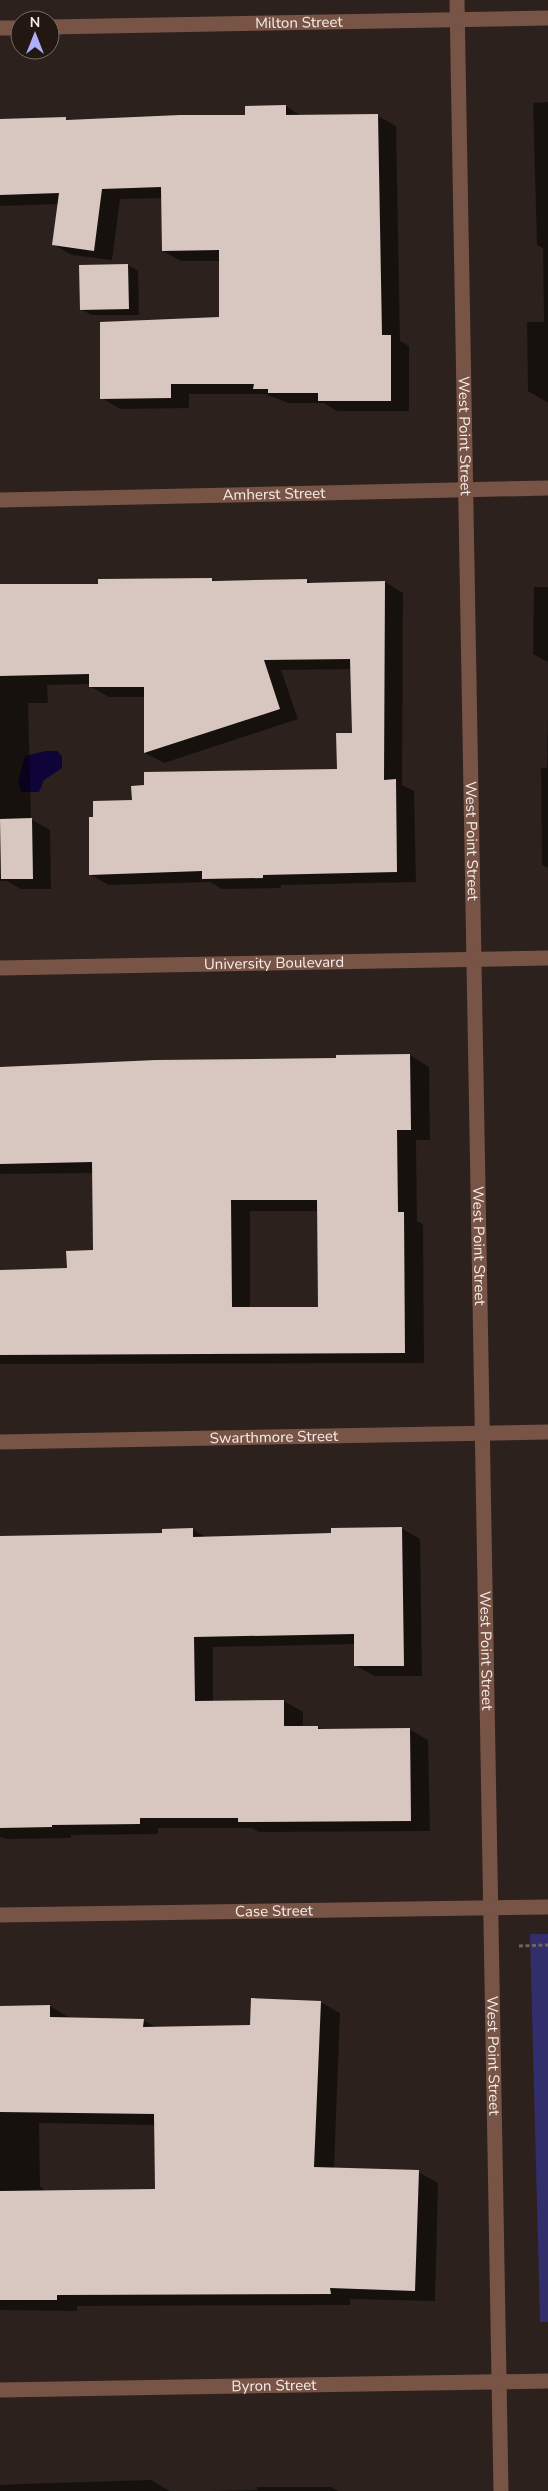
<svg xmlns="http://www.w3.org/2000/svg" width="548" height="2491" font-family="'Nunito Sans',sans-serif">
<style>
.green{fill:#322d6b}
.water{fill:#0f0437}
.shadow{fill:#0007;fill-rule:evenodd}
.building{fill:#d7c7c0;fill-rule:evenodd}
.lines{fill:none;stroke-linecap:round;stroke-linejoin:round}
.path{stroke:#6e645f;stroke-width:3;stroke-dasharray:4 2.5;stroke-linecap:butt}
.street{stroke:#775445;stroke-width:15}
.labels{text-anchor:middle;stroke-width:5;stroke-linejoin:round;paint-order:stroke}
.street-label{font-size:15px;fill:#f6edea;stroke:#231712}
</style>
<rect width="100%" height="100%" fill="#2c211c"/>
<path class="green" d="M 530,1934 L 548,1934 L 548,2322 L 540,2322 Z"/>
<path class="water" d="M 46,751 L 57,751 L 62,756 L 62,768 L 44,780 L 39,792 L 21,792 L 18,782 L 25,756 Z"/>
<path class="shadow" d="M 548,102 L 548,402 L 547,402 L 528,391 L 527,322 L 544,322 L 543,248 L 537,245 L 533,103 Z
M 286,106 L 303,117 L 378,116 L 396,126 L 400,341 L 409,346 L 409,411 L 337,411 L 324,403 L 288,403 L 265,394 L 189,394 L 189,408 L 120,409 L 102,398 L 220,318 L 221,261 L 181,261 L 163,251 L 162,198 L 120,199 L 112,260 L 72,255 L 54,245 L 59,204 L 0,206 L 0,121 L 246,116 Z
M 128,265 L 138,271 L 139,315 L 91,315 L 81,309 Z
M 99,580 L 307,580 L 313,584 L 385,582 L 403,593 L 402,785 L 414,791 L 416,882 L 281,885 L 281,888 L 222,889 L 210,882 L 109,885 L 91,875 L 133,801 L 338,770 L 353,734 L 352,669 L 281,670 L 298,719 L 164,763 L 145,753 L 145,697 L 109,697 L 91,687 L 91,684 L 47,685 L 48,703 L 28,703 L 31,819 L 50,830 L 51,889 L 21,889 L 7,881 L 0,881 L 0,586 L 99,586 Z
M 534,587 L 548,587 L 548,662 L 533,654 Z
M 548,717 L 548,868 L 542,865 L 541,768 L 547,768 Z
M 410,1055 L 429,1067 L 430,1140 L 416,1140 L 417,1221 L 423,1224 L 424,1363 L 0,1364 L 0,1272 L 68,1270 L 95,1252 L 93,1173 L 0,1174 L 0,1068 L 56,1067 L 56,1064 L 246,1059 L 338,1060 ZM 250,1211 L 319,1211 L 319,1309 L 250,1309 Z
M 401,1528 L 420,1539 L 422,1676 L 374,1676 L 355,1665 L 355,1644 L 213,1647 L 213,1702 L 284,1701 L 303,1712 L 303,1727 L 318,1727 L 324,1730 L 409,1729 L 428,1740 L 430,1831 L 259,1832 L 252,1828 L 158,1828 L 158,1834 L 71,1835 L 71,1838 L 6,1839 L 0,1837 L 0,1538 L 163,1534 L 192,1529 L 207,1538 L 332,1534 Z
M 320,2002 L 340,2013 L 334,2169 L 418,2172 L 438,2183 L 435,2301 L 350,2299 L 350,2305 L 77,2306 L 77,2311 L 0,2310 L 0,2007 L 50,2006 L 70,2018 L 143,2020 L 157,2028 L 251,2027 ZM 39,2123 L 155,2125 L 157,2190 L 46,2192 L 40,2186 Z
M 151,2480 L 170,2491 L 0,2491 L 0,2485 L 20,2484 Z
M 257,2487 L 331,2487 L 339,2491 L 210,2491 L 257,2490 Z"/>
<path class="building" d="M 286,105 L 286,115 L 378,114 L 382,335 L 391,335 L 391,401 L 318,401 L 318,393 L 268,393 L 268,389 L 253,389 L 254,384 L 171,384 L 171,398 L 100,399 L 100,322 L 219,317 L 219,250 L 162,251 L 161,187 L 102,189 L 94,251 L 52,245 L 59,193 L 0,195 L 0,119 L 66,117 L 66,120 L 180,115 L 245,115 L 245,106 Z
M 128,264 L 129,309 L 80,310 L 79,265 Z
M 212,578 L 212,581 L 307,579 L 307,583 L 385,581 L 384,780 L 396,779 L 397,872 L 263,875 L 263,878 L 202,879 L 202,871 L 89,875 L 89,817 L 93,817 L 93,801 L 132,800 L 131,786 L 144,785 L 144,772 L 337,769 L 336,733 L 352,733 L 350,659 L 264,660 L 280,709 L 144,753 L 144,687 L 89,687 L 89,674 L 0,676 L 0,584 L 98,584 L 98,579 Z
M 32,818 L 33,879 L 1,879 L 0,819 Z
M 410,1054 L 411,1130 L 397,1130 L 398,1212 L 404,1212 L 405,1353 L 0,1355 L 0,1270 L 67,1268 L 66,1251 L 93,1250 L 92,1162 L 0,1164 L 0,1067 L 156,1060 L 336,1058 L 336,1055 ZM 231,1200 L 317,1200 L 318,1307 L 232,1307 Z
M 402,1527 L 404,1666 L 354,1666 L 354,1634 L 194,1637 L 195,1701 L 284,1700 L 284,1726 L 318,1726 L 318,1729 L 410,1728 L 411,1821 L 238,1822 L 238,1818 L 140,1818 L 140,1824 L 52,1825 L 52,1827 L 0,1828 L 0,1536 L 162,1533 L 162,1529 L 193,1528 L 193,1537 L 331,1533 L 331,1528 Z
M 251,1998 L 321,2001 L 314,2167 L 419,2170 L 415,2291 L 330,2288 L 331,2294 L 57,2295 L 57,2300 L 0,2300 L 0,2191 L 155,2189 L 154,2114 L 0,2112 L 0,2006 L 50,2005 L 50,2017 L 144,2019 L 143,2027 L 250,2025 Z"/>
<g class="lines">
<path class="path" d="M 519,1946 L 548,1945"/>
<g class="street">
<path id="s1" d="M 457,0 L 501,2491"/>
<path id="s2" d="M 50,27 L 548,18"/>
<path d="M 0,28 L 20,28"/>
<path id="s3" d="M 0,500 L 548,488"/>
<path id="s4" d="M 0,968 L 548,958"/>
<path id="s5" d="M 0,1442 L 548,1432"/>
<path id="s6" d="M 0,1915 L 548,1907"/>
<path id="s7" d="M 0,2390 L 548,2381"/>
</g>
</g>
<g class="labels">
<g class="street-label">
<text dy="5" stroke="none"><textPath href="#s2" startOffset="249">Milton Street</textPath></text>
<text dy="5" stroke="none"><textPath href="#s1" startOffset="436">West Point Street</textPath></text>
<text dy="5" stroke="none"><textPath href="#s3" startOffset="274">Amherst Street</textPath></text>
<text dy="5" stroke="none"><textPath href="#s1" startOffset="841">West Point Street</textPath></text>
<text dy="5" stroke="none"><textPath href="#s4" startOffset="274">University Boulevard</textPath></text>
<text dy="5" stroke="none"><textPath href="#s1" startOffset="1246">West Point Street</textPath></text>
<text dy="5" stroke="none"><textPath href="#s5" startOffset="274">Swarthmore Street</textPath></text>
<text dy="5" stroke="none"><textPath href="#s1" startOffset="1651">West Point Street</textPath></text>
<text dy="5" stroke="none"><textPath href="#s6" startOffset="274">Case Street</textPath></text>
<text dy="5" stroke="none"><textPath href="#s1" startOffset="2056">West Point Street</textPath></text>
<text dy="5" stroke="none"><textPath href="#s7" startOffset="274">Byron Street</textPath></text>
</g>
</g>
<g transform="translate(35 35)"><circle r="24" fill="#231712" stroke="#776d68"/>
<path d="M0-4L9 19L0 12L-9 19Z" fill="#adaffb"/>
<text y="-8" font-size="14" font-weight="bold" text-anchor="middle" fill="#f6edea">N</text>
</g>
</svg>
